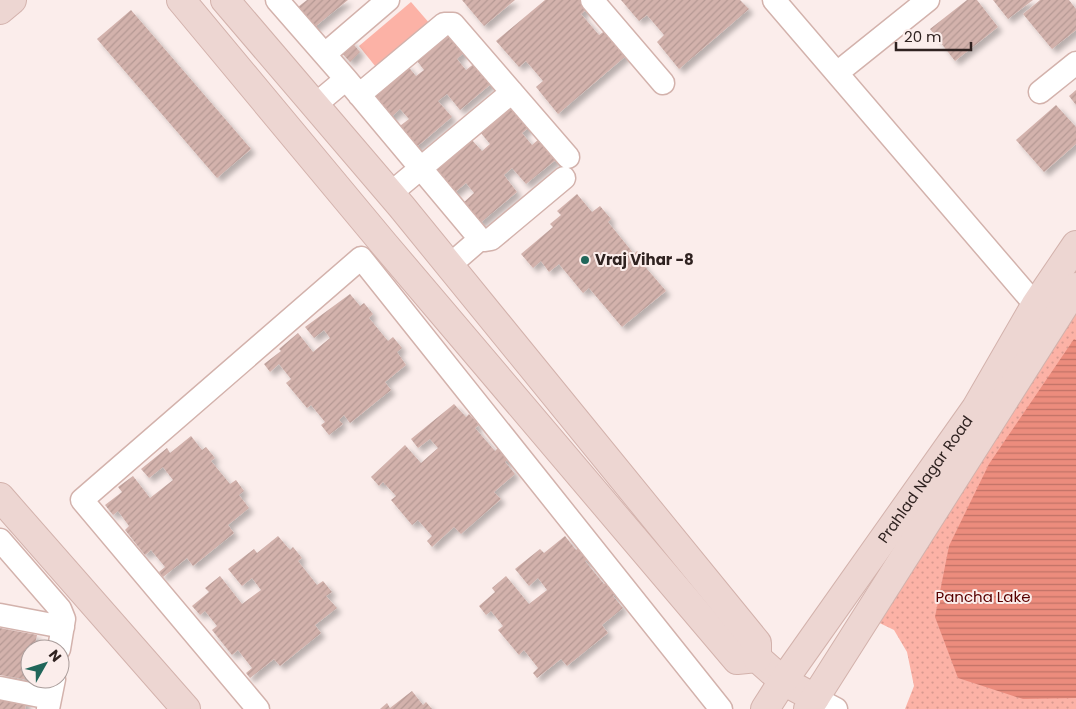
<svg xmlns="http://www.w3.org/2000/svg" width="1076" height="709" font-family="Poppins,sans-serif">
<style>
.grass{fill:#fcb2a6}
.park{fill:url(#park-dots)}
.water{fill:url(#water-rules)}
.building{fill:url(#building-hatch);filter:url(#shadow)}
.lines{fill:none;stroke-linecap:round;stroke-linejoin:round}
.street-casing{stroke:#d3b2ac;stroke-width:25}
.secondary-casing{stroke:#d3b2ac;stroke-width:30}
.street{stroke:#fff;stroke-width:22}
.secondary{stroke:#edd6d2;stroke-width:28}
.poi-dot{fill:#20665a;stroke:#fbedeb;stroke-width:2}
.labels{text-anchor:middle;stroke-width:4;stroke-linejoin:round;paint-order:stroke}
.poi-label{font-size:15px;font-weight:bold;fill:#2f2220;stroke:#fbedeb;text-anchor:start}
.street-label{font-size:15px;fill:#2f2220;stroke:#fbedeb}
.park-label{font-size:15px;fill:#570000;stroke:#fbedeb}
</style>
<defs>
<pattern id="park-dots" width="8" height="8" patternUnits="userSpaceOnUse" patternTransform="scale(1.25)"><rect width="8" height="8" fill="#fcb2a6"/><path d="M2 2h.1M6 6h.1" fill="none" stroke="#d8998f" stroke-width="1.8" stroke-linecap="round"/></pattern>
<pattern id="water-rules" width="6" height="5" patternUnits="userSpaceOnUse" patternTransform="scale(1.25)"><rect width="6" height="5" fill="#ec8c7d"/><path d="M0 2.5h6" fill="none" stroke="#c07266"/></pattern>
<pattern id="building-hatch" width="6" height="6" patternUnits="userSpaceOnUse" patternTransform="scale(1.25)"><rect width="6" height="6" fill="#d3b2ac"/><path d="M-1 1l2-2M0 6l6-6M5 7l2-2" fill="none" stroke="#b59994"/></pattern>
<filter id="shadow"><feDropShadow dx="4.5" dy="4.5" stdDeviation="2.5" flood-color="#0004"/></filter>
</defs>
<rect width="100%" height="100%" fill="#fbedeb"/>
<path class="grass" d="M 411,2 L 437,32 L 384,77 L 359,46 Z"/>
<path class="park" d="M 1076,296 L 1076,709 L 905,709 L 914,686 L 907,652 L 894,630 L 861,614 Z"/>
<path class="water" d="M 1074,339 L 1076,340 L 1076,698 L 1023,699 L 958,678 L 935,617 L 949,546 L 989,464 Z"/>
<path class="building" d="M 307,0 L 348,0 L 311,30 L 294,10 Z
M 462,0 L 515,0 L 484,26 Z
M 545,0 L 581,0 L 588,8 L 581,14 L 599,35 L 606,30 L 627,55 L 558,114 L 536,87 L 543,81 L 526,61 L 519,67 L 496,41 Z
M 621,0 L 740,0 L 749,9 L 679,69 L 657,42 L 664,35 L 647,15 L 639,21 Z
M 967,0 L 977,0 L 998,27 L 955,61 L 930,29 Z
M 993,0 L 1033,0 L 1008,19 Z
M 1040,0 L 1069,0 L 1076,9 L 1076,30 L 1052,49 L 1023,14 Z
M 131,10 L 251,149 L 217,178 L 97,39 Z
M 452,26 L 470,47 L 457,59 L 466,70 L 480,59 L 497,79 L 460,110 L 447,94 L 438,101 L 452,117 L 413,150 L 396,129 L 409,119 L 400,109 L 388,120 L 368,96 L 406,64 L 416,76 L 424,70 L 414,57 Z
M 350,40 L 360,52 L 350,62 L 339,50 Z
M 1076,90 L 1076,105 L 1069,96 Z
M 518,100 L 536,122 L 522,133 L 532,145 L 546,133 L 563,154 L 526,184 L 512,168 L 504,175 L 517,192 L 479,224 L 462,204 L 474,193 L 466,183 L 453,194 L 433,170 L 471,139 L 482,151 L 490,144 L 480,132 Z
M 1056,105 L 1076,127 L 1076,144 L 1044,172 L 1016,140 Z
M 577,194 L 592,212 L 600,206 L 611,219 L 608,222 L 634,254 L 637,251 L 644,259 L 641,262 L 666,291 L 622,327 L 589,288 L 583,293 L 559,264 L 549,272 L 541,261 L 533,268 L 521,254 L 553,227 L 550,224 L 561,215 L 557,211 Z
M 350,294 L 360,306 L 364,303 L 373,314 L 369,318 L 388,341 L 393,337 L 402,348 L 397,352 L 406,365 L 385,382 L 391,390 L 350,423 L 344,415 L 339,420 L 343,424 L 329,435 L 321,425 L 325,422 L 311,405 L 307,408 L 286,383 L 291,379 L 279,364 L 270,372 L 264,364 L 281,351 L 279,349 L 298,333 L 313,352 L 330,338 L 324,330 L 314,338 L 305,327 Z
M 454,404 L 466,417 L 469,414 L 479,425 L 475,428 L 495,451 L 500,446 L 509,457 L 505,462 L 515,474 L 494,492 L 501,499 L 461,534 L 454,527 L 432,547 L 427,541 L 432,536 L 418,520 L 412,525 L 391,500 L 396,496 L 383,482 L 379,486 L 371,477 L 405,445 L 421,463 L 438,448 L 430,439 L 418,448 L 411,439 Z
M 191,436 L 202,450 L 206,447 L 215,458 L 211,461 L 230,484 L 236,480 L 244,491 L 239,495 L 249,508 L 228,525 L 234,533 L 193,566 L 187,558 L 163,577 L 159,572 L 165,567 L 151,550 L 145,555 L 125,530 L 129,526 L 118,511 L 113,515 L 105,505 L 122,492 L 118,487 L 133,476 L 150,498 L 173,480 L 163,467 L 149,478 L 141,469 L 167,448 L 170,453 Z
M 278,536 L 290,550 L 293,547 L 302,558 L 298,561 L 317,585 L 323,581 L 332,592 L 326,596 L 337,608 L 315,625 L 321,633 L 280,666 L 274,659 L 250,678 L 246,673 L 252,668 L 238,650 L 232,655 L 212,630 L 217,626 L 205,611 L 200,615 L 192,606 L 209,592 L 205,588 L 220,576 L 242,604 L 261,590 L 252,578 L 242,586 L 228,569 L 254,549 L 257,553 Z
M 565,536 L 576,550 L 580,547 L 589,558 L 585,561 L 604,584 L 609,580 L 618,592 L 613,596 L 623,608 L 602,625 L 608,633 L 567,666 L 561,659 L 537,678 L 533,673 L 538,668 L 524,650 L 519,655 L 498,630 L 503,626 L 491,611 L 486,615 L 479,606 L 495,592 L 492,588 L 506,576 L 529,604 L 547,590 L 538,578 L 529,586 L 515,569 L 540,549 L 544,553 Z
M 0,628 L 37,635 L 34,649 L 30,649 L 30,668 L 28,680 L 0,675 Z
M 412,691 L 423,705 L 426,702 L 432,709 L 380,709 L 387,703 L 390,708 Z
M 0,694 L 27,700 L 25,709 L 0,709 Z"/>
<g class="lines">
<defs>
<path id="street" d="M 277,0 L 346,79 L 480,239 L 485,240 L 491,239 L 564,178
M 592,0 L 663,83
M 774,0 L 1045,316
M 325,54 L 388,0
M 837,73 L 928,0
M 1040,92 L 1076,63
M 359,95 L 444,24 L 453,24 L 568,157
M 315,105 L 346,79
M 391,193 L 512,92
M 450,265 L 480,239
M 0,540 L 60,609 L 64,619 L 59,649
M 0,615 L 63,627
M 0,688 L 50,698
M 815,698 L 836,709
M 48,709 L 54,679
M 258,709 L 82,500 L 361,258 L 721,709"/>
<g id="secondary">
<path d="M 181,0 L 384,244 L 737,660 L 757,658 L 783,681 L 815,698"/>
<path d="M 225,0 L 401,206 L 757,643 L 757,658"/>
<path d="M 0,10 L 12,0"/>
<path d="M 0,497 L 186,709"/>
<path id="s1" d="M 765,709 L 783,681 L 976,408 L 1036,304 L 1076,245"/>
<path d="M 808,709 L 1076,287"/>
</g>
</defs>
<use href="#street" class="street-casing"/>
<use href="#secondary" class="secondary-casing"/>
<use href="#street" class="street"/>
<use href="#secondary" class="secondary"/>
</g>
<circle class="poi-dot" cx="585" cy="260" r="5"/>
<g class="labels">
<g class="poi-label">
<text x="595" y="265">Vraj Vihar -8</text>
</g>
<g class="street-label">
<text dy="5" stroke="none"><textPath href="#s1" startOffset="280">Prahlad Nagar Road</textPath></text>
</g>
<g class="park-label">
<text x="983" y="602">Pancha Lake</text>
</g>
</g>
<g transform="translate(45 664) rotate(51)"><circle r="24" fill="#fbedeb" stroke="#a99c9a"/>
<path d="M0-4L9 19L0 12L-9 19Z" fill="#20665a"/>
<text y="-8" font-size="14" font-weight="bold" text-anchor="middle" fill="#2f2220">N</text>
</g>
<path d="M896 42v8h75v-8" fill="none" stroke="#2f2220" stroke-width="2.5"/>
<text x="904" y="42" font-size="15" fill="#2f2220" stroke="#fbedeb" stroke-width="4" paint-order="stroke">20 m</text>
</svg>
